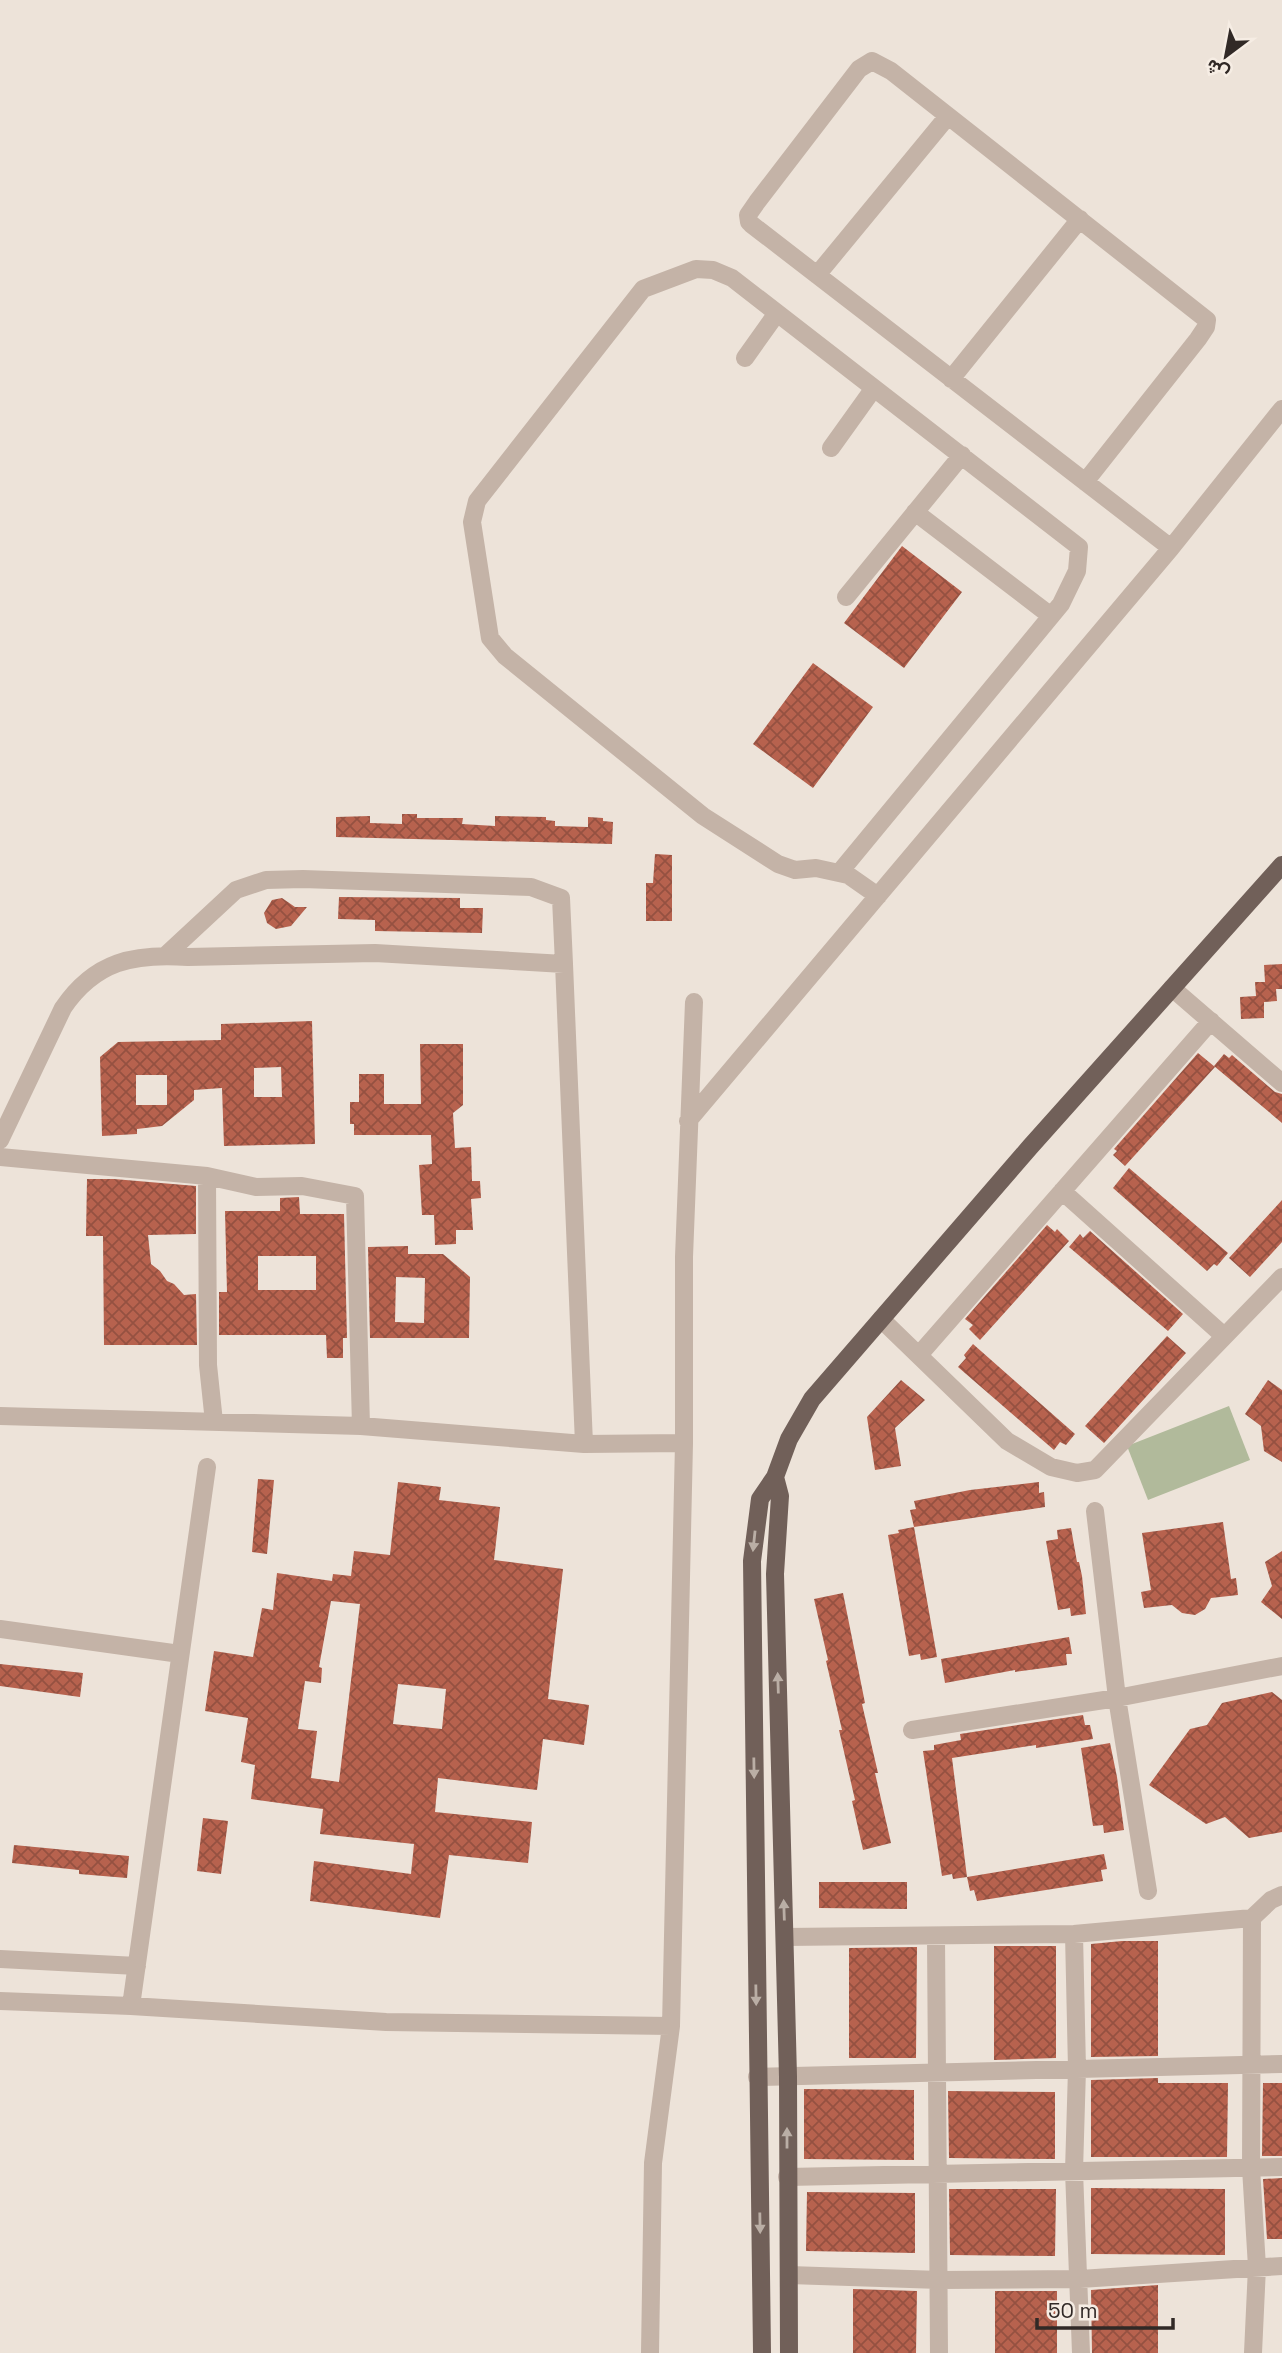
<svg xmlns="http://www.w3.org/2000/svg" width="1282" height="2353" font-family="'Space Grotesk',Vazirmatn,sans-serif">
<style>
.pitch{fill:#b1ba9b}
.building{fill:url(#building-cross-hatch);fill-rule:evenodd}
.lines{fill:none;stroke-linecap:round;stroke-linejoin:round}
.minor{stroke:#c4b3a7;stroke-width:18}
.major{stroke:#716059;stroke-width:18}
.oneway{fill:#baaea5}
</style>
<defs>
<pattern id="building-cross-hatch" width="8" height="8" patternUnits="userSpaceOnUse" patternTransform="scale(1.75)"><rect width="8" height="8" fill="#b7624e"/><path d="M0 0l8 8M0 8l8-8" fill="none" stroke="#955141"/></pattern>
</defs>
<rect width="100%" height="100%" fill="#ede3d9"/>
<path class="pitch" d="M 1229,1406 L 1250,1460 L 1148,1500 L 1127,1446 Z"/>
<path class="building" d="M 902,546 L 962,592 L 904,668 L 844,623 Z
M 813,663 L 873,707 L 813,788 L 753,744 Z
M 402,814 L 417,814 L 417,818 L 463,818 L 462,824 L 495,826 L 495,816 L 546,817 L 546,820 L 555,821 L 555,826 L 588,827 L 588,817 L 603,818 L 603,821 L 613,822 L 612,844 L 336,837 L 336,817 L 370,816 L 370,823 L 402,824 Z
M 655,854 L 672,855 L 672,921 L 646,921 L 646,883 L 653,883 Z
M 339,897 L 460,898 L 460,908 L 483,908 L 482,933 L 375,931 L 375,920 L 338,919 Z
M 282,898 L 295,907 L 307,907 L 291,926 L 276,929 L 267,923 L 264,913 L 272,900 Z
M 1282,964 L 1282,989 L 1276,989 L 1277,1001 L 1264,1002 L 1264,1018 L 1241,1019 L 1240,997 L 1256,996 L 1255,982 L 1265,982 L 1264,965 Z
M 312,1021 L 315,1144 L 224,1146 L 222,1088 L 194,1090 L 194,1100 L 162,1126 L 137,1129 L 137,1134 L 102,1136 L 100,1057 L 118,1042 L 221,1040 L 221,1024 ZM 281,1067 L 282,1097 L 254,1097 L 254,1068 ZM 136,1075 L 167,1075 L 167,1105 L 136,1105 Z
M 420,1044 L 463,1044 L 463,1105 L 453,1113 L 455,1148 L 471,1147 L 472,1181 L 480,1181 L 481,1198 L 471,1199 L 473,1230 L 456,1230 L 456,1244 L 435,1245 L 434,1215 L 422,1215 L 419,1165 L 432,1164 L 431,1135 L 354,1135 L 354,1124 L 350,1124 L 350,1102 L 359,1102 L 359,1074 L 384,1074 L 384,1104 L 421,1104 Z
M 1198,1053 L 1215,1067 L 1125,1166 L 1113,1155 L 1117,1151 L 1114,1149 Z
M 1224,1054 L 1229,1058 L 1232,1055 L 1275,1092 L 1282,1094 L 1282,1123 L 1214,1066 Z
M 1129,1168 L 1228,1253 L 1217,1266 L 1214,1264 L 1207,1271 L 1113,1188 Z
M 87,1179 L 114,1179 L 196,1186 L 196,1234 L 148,1235 L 151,1264 L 160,1271 L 167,1281 L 174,1284 L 184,1295 L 196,1294 L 197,1345 L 104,1345 L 103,1236 L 86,1236 Z
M 299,1197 L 300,1214 L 344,1214 L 347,1338 L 343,1338 L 343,1358 L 327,1358 L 326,1335 L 219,1335 L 219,1292 L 227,1292 L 225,1211 L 280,1211 L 280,1198 ZM 258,1256 L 316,1256 L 316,1290 L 258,1290 Z
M 1282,1200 L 1282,1242 L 1250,1277 L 1229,1258 Z
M 1047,1225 L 1055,1232 L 1057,1229 L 1069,1241 L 980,1340 L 969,1329 L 973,1325 L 965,1319 Z
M 1090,1231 L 1183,1314 L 1168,1331 L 1069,1247 L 1080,1234 L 1083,1238 Z
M 408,1246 L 408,1254 L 443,1254 L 470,1277 L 469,1338 L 370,1338 L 368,1247 ZM 396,1277 L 425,1278 L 424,1323 L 395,1322 Z
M 1167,1336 L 1186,1353 L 1104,1443 L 1085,1426 Z
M 973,1344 L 1075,1434 L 1066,1445 L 1060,1442 L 1054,1450 L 958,1367 L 966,1358 L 964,1355 Z
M 901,1380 L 925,1400 L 895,1428 L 901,1466 L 875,1470 L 867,1417 Z
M 1268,1380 L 1282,1390 L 1282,1462 L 1264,1451 L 1261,1426 L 1245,1414 Z
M 258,1479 L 274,1480 L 267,1554 L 252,1552 Z
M 398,1482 L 441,1487 L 439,1500 L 500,1507 L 494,1560 L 563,1569 L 548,1699 L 589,1705 L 584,1745 L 543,1739 L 537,1790 L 438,1778 L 435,1812 L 532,1822 L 528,1863 L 449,1855 L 440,1918 L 310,1901 L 314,1861 L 411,1874 L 414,1844 L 320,1834 L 323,1809 L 251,1799 L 255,1765 L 241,1762 L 248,1718 L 205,1711 L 214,1651 L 253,1657 L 262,1608 L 273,1610 L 277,1573 L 332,1581 L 333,1574 L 351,1576 L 354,1551 L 390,1555 ZM 331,1601 L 360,1604 L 339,1782 L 311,1778 L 317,1731 L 298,1729 L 305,1681 L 321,1683 L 322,1668 L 319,1667 ZM 398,1684 L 446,1689 L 442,1729 L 393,1724 Z
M 1039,1482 L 1039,1493 L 1044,1492 L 1045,1507 L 914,1527 L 910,1510 L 916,1509 L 914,1501 L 970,1490 Z
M 1223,1522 L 1231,1579 L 1236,1578 L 1238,1595 L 1211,1598 L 1205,1609 L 1195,1615 L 1182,1613 L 1172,1605 L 1144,1608 L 1141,1592 L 1151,1590 L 1142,1533 Z
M 914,1527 L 937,1657 L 921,1660 L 920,1654 L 909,1656 L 888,1535 L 899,1533 L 898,1530 Z
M 1071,1528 L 1077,1562 L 1079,1562 L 1082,1576 L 1086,1614 L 1071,1616 L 1070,1608 L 1058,1610 L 1046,1541 L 1058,1539 L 1057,1530 Z
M 1282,1551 L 1282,1619 L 1261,1602 L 1272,1586 L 1265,1562 Z
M 843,1593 L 865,1703 L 862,1704 L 878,1773 L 875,1773 L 891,1843 L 863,1850 L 852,1801 L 855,1800 L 839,1730 L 842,1730 L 826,1661 L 828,1660 L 814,1599 Z
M 1069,1637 L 1072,1654 L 1066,1654 L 1067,1665 L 1015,1672 L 1015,1670 L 945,1683 L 941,1659 Z
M 0,1664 L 83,1673 L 80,1697 L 0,1686 Z
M 1272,1692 L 1282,1700 L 1282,1832 L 1249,1838 L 1225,1817 L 1206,1824 L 1149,1785 L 1190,1729 L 1207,1725 L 1222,1703 Z
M 1083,1715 L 1085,1725 L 1090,1725 L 1093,1739 L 1036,1748 L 1036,1745 L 952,1758 L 967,1877 L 953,1879 L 952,1874 L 942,1876 L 923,1751 L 934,1750 L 934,1745 L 961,1740 L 960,1734 Z
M 1110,1743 L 1117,1777 L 1124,1830 L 1104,1833 L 1103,1825 L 1093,1826 L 1081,1748 Z
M 203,1818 L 228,1821 L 221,1874 L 197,1871 Z
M 14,1845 L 129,1856 L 127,1878 L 79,1874 L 79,1870 L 12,1863 Z
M 1104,1854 L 1107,1869 L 1101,1870 L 1103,1881 L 977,1901 L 974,1890 L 970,1891 L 967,1877 Z
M 819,1882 L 907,1882 L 907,1909 L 819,1908 Z
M 1122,1941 L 1158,1941 L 1158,2056 L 1091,2057 L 1091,1944 Z
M 994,1946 L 1056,1946 L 1056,2058 L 994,2060 Z
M 917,1947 L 916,2058 L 849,2058 L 849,1948 Z
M 1158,2078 L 1158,2083 L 1228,2083 L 1227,2157 L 1091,2157 L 1091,2080 Z
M 1263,2083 L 1282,2083 L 1282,2156 L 1262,2156 Z
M 804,2089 L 914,2090 L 914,2160 L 804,2159 Z
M 948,2091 L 1055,2092 L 1055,2159 L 949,2158 Z
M 1282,2178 L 1282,2239 L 1267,2239 L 1263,2179 Z
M 1091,2188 L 1225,2189 L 1225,2255 L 1091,2254 Z
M 949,2189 L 1056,2189 L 1055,2256 L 950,2255 Z
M 807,2192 L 915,2193 L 915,2253 L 806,2251 Z
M 1158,2285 L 1158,2353 L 1092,2353 L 1091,2290 Z
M 853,2289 L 917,2291 L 916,2353 L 853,2353 Z
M 995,2291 L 1057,2291 L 1057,2353 L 995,2353 Z"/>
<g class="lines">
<path class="minor" d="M 817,275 L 948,116
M 745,358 L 777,313
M 951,379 L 1080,219
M 831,448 L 874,388
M 1085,482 L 1198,339 L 1206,327 L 1207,320 L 891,71 L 872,61 L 859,69 L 757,202 L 748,215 L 749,222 L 751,224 L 1171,548
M 915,512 L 1051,616
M 846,597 L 962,455
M 839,873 L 1061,604 L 1077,571 L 1079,547 L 732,278 L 713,270 L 696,269 L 643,289 L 477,501 L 472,522 L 490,638 L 505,656 L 703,816 L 778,864 L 795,870 L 816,868 L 848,875 L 878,896
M 166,955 L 236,890 L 266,880 L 303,879 L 531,887 L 561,898 L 564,964
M 1172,988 L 1282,1083
M 688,1121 L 1171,548 L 1282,409
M 0,1140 L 63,1008 C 95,961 134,953 188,957 L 375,953 L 564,964 L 584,1444
M 0,1157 L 207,1176 L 256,1187 L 302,1186 L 355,1196 L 361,1426
M 207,1176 L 208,1365 L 214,1422
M 1062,1191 L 1224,1336
M 881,1319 L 1007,1441 L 1051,1467 L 1077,1473 L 1095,1470 L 1282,1277
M 919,1355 L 1211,1021
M 0,1416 L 361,1426 L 584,1444 L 684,1443
M 1095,1511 L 1117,1698 L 1148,1891
M 0,1629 L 180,1654
M 912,1730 L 1117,1698 L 1282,1666
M 1252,1918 L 1251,2168 L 1257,2267 L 1253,2353
M 1074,1934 L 1077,2069 L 1074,2171 L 1081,2353
M 785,1937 L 1074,1934 L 1252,1918 L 1271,1900 L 1282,1895
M 936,1937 L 939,2353
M 0,1959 L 137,1966
M 0,2001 L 131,2006 L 386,2022 L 671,2026
M 131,2006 L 207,1467
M 757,2077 L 1282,2064
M 787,2177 L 1282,2167
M 789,2275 L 940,2280 L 1080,2279 L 1282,2266
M 650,2353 L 653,2163 L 671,2026 L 684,1443 L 684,1257 L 694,1002"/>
<path class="major" d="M 775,1477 L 780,1496 L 775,1574 L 788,2077 L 789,2353
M 762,2353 L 752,1561 L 760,1499 L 775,1477 L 789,1439 L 812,1399 L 1030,1147 L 1282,865"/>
</g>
<defs><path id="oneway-solid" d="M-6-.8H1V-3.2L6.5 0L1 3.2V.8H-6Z" transform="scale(1.75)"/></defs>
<g class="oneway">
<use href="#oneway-solid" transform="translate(754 1541) rotate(96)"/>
<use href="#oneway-solid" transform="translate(778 1683) rotate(-92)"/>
<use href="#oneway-solid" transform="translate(754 1768) rotate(89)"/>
<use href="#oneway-solid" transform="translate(784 1910) rotate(-92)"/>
<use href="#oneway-solid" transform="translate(756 1995) rotate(89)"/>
<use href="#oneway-solid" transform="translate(787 2138) rotate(-90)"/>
<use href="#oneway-solid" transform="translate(760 2223) rotate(89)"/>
</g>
<g transform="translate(1226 56) rotate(212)" stroke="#f6ede4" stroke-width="5" paint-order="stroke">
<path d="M0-5L12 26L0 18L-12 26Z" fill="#312926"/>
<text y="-10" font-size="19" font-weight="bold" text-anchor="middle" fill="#312926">ش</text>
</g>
<path d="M1037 2318v10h136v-10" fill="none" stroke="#312926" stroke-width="3.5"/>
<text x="1048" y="2318" font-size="21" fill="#312926" stroke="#f6ede4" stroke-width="5" paint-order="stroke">50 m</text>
</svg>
